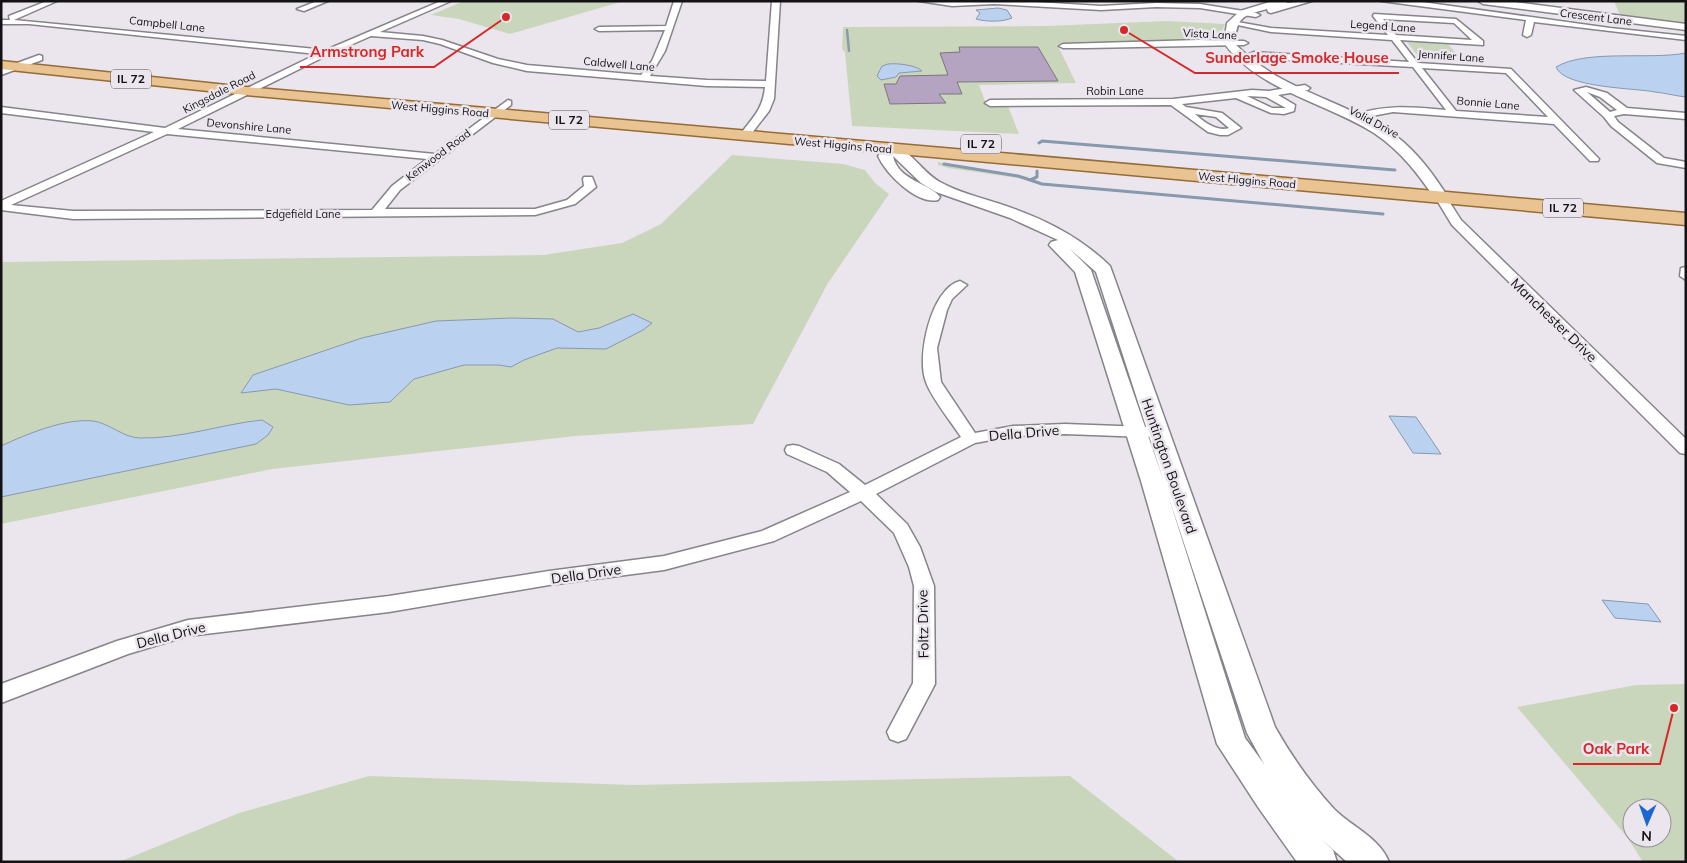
<svg xmlns="http://www.w3.org/2000/svg" width="1687" height="863" font-family="Mulish,sans-serif">
<style>
.green{fill:#cad6bc;fill-rule:evenodd}
.water{fill:#bad2ef;stroke:#8898ad}
.lines{fill:none;stroke-linecap:round;stroke-linejoin:round}
.stream-far1{stroke:#8898ad;stroke-width:2.5}
.stream{stroke:#8898ad;stroke-width:3}
.building{fill:#b5a3c2;stroke:#7a767d}
.minor-casing{stroke:#87838a;stroke-width:3}
.tertiary-casing{stroke:#87838a;stroke-width:3}
.primary-casing{stroke:#956b36;stroke-width:3}
.minor{fill:#fff;fill-rule:evenodd}
.tertiary{fill:#fff;fill-rule:evenodd}
.primary{fill:#e9c391;fill-rule:evenodd}
.labels{text-anchor:middle;stroke-width:5;stroke-linejoin:round;paint-order:stroke}
.far-street-label{font-size:11px;fill:#131114;stroke:#ebe6ee}
.shield{fill:#ebe6ee;stroke:#545155;stroke-width:1}
.shield-label{font-size:12px;font-weight:bold;fill:#131114}
.street-label{font-size:14px;fill:#131114;stroke:#ebe6ee}
.leader{fill:none;stroke:#d62828;stroke-width:2}
.callout-dot{fill:#d62828;stroke:#ebe6ee;stroke-width:2}
.callout-label{font-size:15px;text-anchor:middle;font-weight:bold;fill:#d62828;stroke:#ebe6ee;stroke-width:5;stroke-linejoin:round;paint-order:stroke}
</style>
<rect width="100%" height="100%" fill="#ebe6ee"/>
<path class="green" d="M 464,1 L 624,1 L 510,34 L 459,19 L 431,15 Z
M 1614,1 L 1686,1 L 1686,23 L 1620,15 Z
M 1167,21 L 1225,24 L 1221,34 L 1225,44 L 1057,44 L 1076,83 L 979,85 L 987,106 L 1008,106 L 1019,134 L 852,126 L 845,52 L 842,49 L 843,27 L 1046,26 Z
M 1407,42 L 1448,44 L 1460,58 L 1417,55 Z
M 732,155 L 843,164 L 865,170 L 875,183 L 889,194 L 828,283 L 753,424 L 576,436 L 272,469 L 1,524 L 1,262 L 543,255 L 622,243 L 661,224 Z
M 938,162 L 1029,177 L 1025,179 L 948,168 L 938,165 Z
M 1686,684 L 1686,862 L 1643,862 L 1627,837 L 1517,707 L 1636,685 ZM 1632,808 L 1662,808 L 1662,838 L 1632,838 Z
M 369,776 L 634,785 L 1070,776 L 1179,862 L 119,862 L 239,813 Z"/>
<path class="water" d="M 998,8 L 1007,10 L 1012,18 C 1003,22 986,22 976,19 L 980,13 L 976,10 Z
M 1686,53 L 1686,97 C 1676,96 1665,93 1655,92 C 1635,88 1564,88 1556,67 C 1586,49 1650,60 1686,53 Z
M 888,64 C 897,63 916,65 922,71 L 899,73 L 896,77 L 881,80 L 877,76 L 882,66 Z
M 633,314 L 652,323 L 643,330 L 606,349 L 557,348 L 524,360 L 511,367 L 499,365 L 464,365 L 414,379 L 390,402 L 349,405 L 276,389 L 241,393 L 253,375 L 362,338 L 436,321 L 512,318 L 553,319 L 578,332 L 599,328 Z
M 1389,416 L 1416,417 L 1441,454 L 1413,453 Z
M 262,420 L 273,427 L 268,435 L 256,444 L 1,497 L 1,446 C 27,434 65,418 93,421 C 109,423 124,438 140,438 C 181,439 222,424 262,420 Z
M 1602,600 L 1648,604 L 1661,622 L 1615,618 Z"/>
<g class="lines">
<path class="stream-far1" d="M 847,30 L 849,51"/>
<path class="stream" d="M 1039,143 L 1042,141 L 1395,170
M 944,164 L 1018,176 L 1042,184 L 1383,214
M 1030,180 L 1037,177 L 1037,171"/>
</g>
<path class="building" d="M 959,47 L 1038,47 L 1058,81 L 957,82 L 962,94 L 939,94 L 946,103 L 890,104 L 884,84 L 896,84 L 900,76 L 948,75 L 940,53 L 960,52 Z"/>
<g class="lines">
<defs>
<path id="minor" d="M 47,1 L 57,1 L 14,20 L 326,50 L 441,1 L 451,1 L 380,32 L 423,36 L 442,40 L 498,59 L 527,65 L 641,75 L 652,61 L 665,30 L 599,31 L 595,29 L 599,27 L 666,26 L 674,1 L 682,1 L 665,51 L 650,76 L 707,80 L 766,81 L 772,1 L 780,1 L 774,99 L 769,111 L 748,138 L 744,139 L 739,136 C 752,118 763,110 765,87 L 707,86 L 527,71 L 493,63 L 440,44 L 423,40 L 371,36 L 330,54 L 178,129 L 435,154 L 508,100 L 511,101 L 511,105 L 400,190 L 385,209 L 535,209 L 567,200 L 584,186 L 583,179 L 584,177 L 592,177 L 596,187 L 575,204 L 535,215 L 73,219 L 1,210 L 1,201 L 154,132 L 1,113 L 1,107 L 165,128 L 317,54 L 29,24 L 1,24 L 1,20 L 10,20 L 9,16 ZM 167,134 L 427,159 L 392,186 L 372,210 L 73,211 L 11,205 Z
M 317,1 L 328,1 L 304,11 L 297,9 Z
M 919,1 L 1019,1 L 1101,6 L 1156,3 L 1200,4 L 1256,13 L 1260,15 L 1256,17 L 1200,8 L 1156,7 L 1101,10 L 994,4 L 952,6 Z
M 1381,1 L 1422,2 L 1610,28 L 1686,36 L 1686,40 L 1534,22 L 1531,35 L 1527,37 L 1523,35 L 1526,20 Z
M 1374,14 L 1456,19 L 1483,41 L 1483,45 L 1400,40 L 1418,63 L 1511,69 L 1599,159 L 1598,161 L 1590,161 L 1554,124 L 1393,112 L 1351,120 L 1351,116 C 1386,104 1410,107 1446,110 L 1413,67 L 1254,58 L 1244,61 L 1240,58 L 1254,52 L 1409,62 L 1392,40 L 1271,32 L 1228,23 L 1232,21 L 1271,28 L 1388,35 L 1373,16 ZM 1383,19 L 1454,23 L 1472,40 L 1396,35 ZM 1422,68 L 1506,73 L 1548,117 L 1456,111 Z
M 1199,40 L 1244,41 L 1248,43 L 1244,45 L 1086,48 L 1063,48 L 1059,46 L 1063,44 Z
M 39,55 L 42,56 L 42,60 L 1,75 L 1,69 Z
M 1305,85 L 1310,88 L 1308,90 L 1278,95 L 1295,105 L 1294,111 L 1284,114 L 1271,113 L 1236,98 L 1182,104 L 1186,107 L 1222,113 L 1241,128 L 1228,135 L 1220,135 L 1208,132 L 1171,105 L 990,106 L 985,103 L 990,100 L 1173,99 L 1252,90 L 1269,91 ZM 1247,96 L 1266,97 L 1286,108 L 1272,108 ZM 1195,114 L 1216,117 L 1229,128 C 1217,132 1204,122 1195,114 Z
M 1586,87 L 1607,93 L 1627,108 L 1686,113 L 1686,119 L 1624,114 L 1614,116 L 1618,122 L 1664,158 L 1686,162 L 1686,168 L 1657,163 L 1611,126 L 1604,117 L 1574,90 ZM 1587,92 L 1600,97 L 1617,110 L 1610,112 Z
M 1441,194 L 1445,195 L 1461,220 L 1686,439 L 1686,454 L 1680,453 L 1452,225 L 1435,197 Z
M 1686,267 L 1686,280 L 1680,276 L 1681,268 Z
M 960,281 L 967,285 L 952,299 L 947,310 L 937,348 L 941,382 L 975,433 L 1013,426 L 1065,424 L 1146,427 L 1152,428 L 1154,432 L 1152,436 L 1146,437 L 1065,434 L 1013,436 L 975,443 L 876,494 L 907,524 L 920,547 L 934,586 L 935,684 L 906,739 L 898,742 L 890,739 L 887,732 L 913,683 L 914,586 L 909,567 L 894,533 L 861,501 L 774,541 L 664,570 L 549,585 L 389,612 L 188,636 L 128,654 L 1,703 L 1,684 L 117,641 L 188,620 L 389,596 L 549,571 L 664,556 L 762,531 L 850,492 L 827,472 L 787,454 L 785,450 L 787,446 L 793,445 L 799,446 L 839,464 L 865,485 L 961,437 C 952,423 931,397 926,382 C 916,358 931,288 960,281 Z"/>
<path id="tertiary" d="M 1273,1 L 1289,1 L 1286,3 L 1312,1 L 1271,13 L 1268,12 L 1267,9 C 1242,16 1238,16 1234,43 L 1236,45 C 1250,58 1265,70 1282,79 C 1319,99 1361,111 1396,136 C 1418,153 1433,174 1448,197 L 1446,200 L 1436,200 C 1418,174 1401,151 1374,133 C 1327,103 1257,90 1224,43 L 1227,23 L 1240,11 Z
M 1478,1 L 1507,1 L 1686,24 L 1686,30 L 1483,4 Z
M 892,145 C 911,150 923,173 940,182 C 958,192 978,197 997,203 C 1040,217 1078,235 1110,266 L 1275,727 C 1292,757 1311,784 1334,809 C 1352,827 1380,838 1389,862 L 1347,862 L 1320,838 L 1333,850 L 1337,862 L 1297,862 L 1258,807 L 1217,744 L 1141,481 L 1075,272 L 1049,245 L 1051,242 L 1058,240 L 1010,218 L 936,192 L 921,183 L 893,156 C 898,181 930,183 940,197 L 938,200 C 917,205 886,174 878,156 L 887,146 ZM 1070,249 L 1096,272 L 1163,479 L 1091,270 ZM 1168,495 L 1247,733 L 1264,764 L 1245,738 Z"/>
<path id="primary" d="M 1,61 L 246,87 L 1686,213 L 1686,225 L 246,95 L 1,69 Z"/>
</defs>
<use href="#minor" class="minor-casing"/>
<use href="#tertiary" class="tertiary-casing"/>
<use href="#primary" class="primary-casing"/>
<use href="#minor" class="minor"/>
<use href="#tertiary" class="tertiary"/>
<use href="#primary" class="primary"/>
</g>
<g class="labels">
<g class="far-street-label">
<text transform="translate(1596 17) rotate(7)" y="4">Crescent Lane</text>
<text transform="translate(167 24) rotate(6)" y="4">Campbell Lane</text>
<text transform="translate(1383 26) rotate(4)" y="4">Legend Lane</text>
<text transform="translate(1210 34) rotate(3)" y="4">Vista Lane</text>
<text transform="translate(1451 56) rotate(4)" y="4">Jennifer Lane</text>
<text transform="translate(619 64) rotate(5)" y="4">Caldwell Lane</text>
<text x="1115" y="95">Robin Lane</text>
<text transform="translate(219 92) rotate(-27)" y="4">Kingsdale Road</text>
<text transform="translate(1488 103) rotate(5)" y="4">Bonnie Lane</text>
<text transform="translate(440 109) rotate(5)" y="4">West Higgins Road</text>
<text transform="translate(1374 122) rotate(28)" y="4">Volid Drive</text>
<text transform="translate(249 126) rotate(5)" y="4">Devonshire Lane</text>
<text transform="translate(843 145) rotate(5)" y="4">West Higgins Road</text>
<text transform="translate(438 155) rotate(-37)" y="4">Kenwood Road</text>
<text transform="translate(1247 180) rotate(5)" y="4">West Higgins Road</text>
<text x="303" y="218">Edgefield Lane</text>
</g>
<g class="shield">
<rect x="111" y="69.5" width="40" height="19" rx="4"/>
<rect x="549" y="110.5" width="40" height="19" rx="4"/>
<rect x="961" y="134.5" width="40" height="19" rx="4"/>
<rect x="1543" y="198.5" width="40" height="19" rx="4"/>
</g>
<g class="shield-label">
<text x="131" y="83">IL 72</text>
<text x="569" y="124">IL 72</text>
<text x="981" y="148">IL 72</text>
<text x="1563" y="212">IL 72</text>
</g>
<g class="street-label">
<text transform="translate(1554 320) rotate(44)" y="5">Manchester Drive</text>
<text transform="translate(1024 433) rotate(-5)" y="5">Della Drive</text>
<text transform="translate(1169 466) rotate(71)" y="5">Huntington Boulevard</text>
<text transform="translate(586 574) rotate(-8)" y="5">Della Drive</text>
<text transform="translate(923 624) rotate(-91)" y="5">Foltz Drive</text>
<text transform="translate(171 635) rotate(-14)" y="5">Della Drive</text>
</g>
</g>
<path class="leader" d="M506 17L434 67H300M1124 30L1195 73H1399M1674 708L1660 764H1573"/>
<g class="callout-dot">
<circle cx="506" cy="17" r="5"/>
<circle cx="1124" cy="30" r="5"/>
<circle cx="1674" cy="708" r="5"/>
</g>
<g class="callout-label">
<text x="367" y="57">Armstrong Park</text>
<text x="1297" y="63">Sunderlage Smoke House</text>
<text x="1616" y="754">Oak Park</text>
</g>
<rect width="1687" height="863" fill="none" stroke="#131114" stroke-width="5"/>
<g transform="translate(1647 823) rotate(182)"><circle r="24" fill="#ebe6ee" stroke="#959197"/>
<path d="M0-4L9 19L0 12L-9 19Z" fill="#1c66d1"/>
<text y="-8" font-size="14" font-weight="bold" text-anchor="middle" fill="#131114">N</text>
</g>
</svg>
